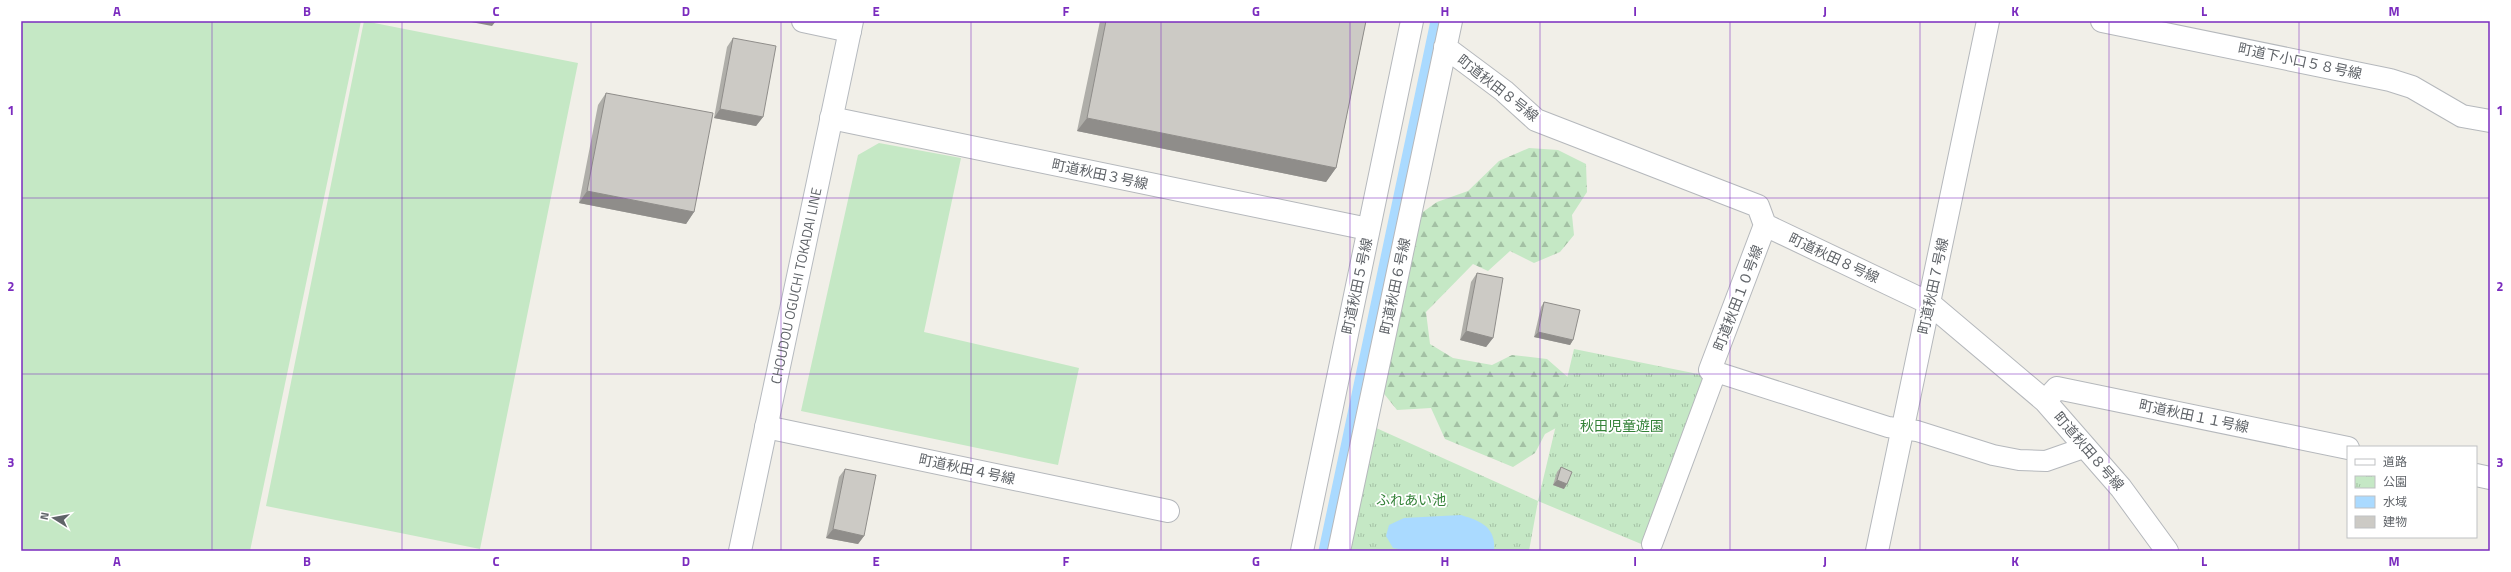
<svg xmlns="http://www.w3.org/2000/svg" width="2511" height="572" font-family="'Titillium Web','Noto Sans JP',sans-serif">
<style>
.grass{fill:#c5e8c5}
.forest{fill:url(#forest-firs)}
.park{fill:url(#park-tufts)}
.water{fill:#aadaff}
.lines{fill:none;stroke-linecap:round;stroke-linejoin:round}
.stream{stroke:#aadaff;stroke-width:11}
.lane-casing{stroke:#b5b8bc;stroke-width:22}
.street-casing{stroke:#b5b8bc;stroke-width:24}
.secondary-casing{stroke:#b6babf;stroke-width:24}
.lane{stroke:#fff;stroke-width:20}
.street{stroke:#fff;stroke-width:22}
.secondary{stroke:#fff;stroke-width:22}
.wall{fill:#afaea9}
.shaded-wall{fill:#8f8d8a}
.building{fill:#cccac5;stroke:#8f8d8a}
.grid{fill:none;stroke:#7b2cbf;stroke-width:1;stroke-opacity:0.55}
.labels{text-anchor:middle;stroke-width:3.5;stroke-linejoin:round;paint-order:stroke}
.street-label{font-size:14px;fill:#5f6368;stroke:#fff}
.park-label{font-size:14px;fill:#348238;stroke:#fff}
.neatline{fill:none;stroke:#7b2cbf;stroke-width:1.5}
.grid-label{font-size:13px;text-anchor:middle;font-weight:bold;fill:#7b2cbf}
</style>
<defs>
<pattern id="forest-firs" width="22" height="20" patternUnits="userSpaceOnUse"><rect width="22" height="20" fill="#c5e8c5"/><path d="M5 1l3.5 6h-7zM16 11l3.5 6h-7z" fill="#a3c0a4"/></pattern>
<pattern id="park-tufts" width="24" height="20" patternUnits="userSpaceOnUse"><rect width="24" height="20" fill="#c5e8c5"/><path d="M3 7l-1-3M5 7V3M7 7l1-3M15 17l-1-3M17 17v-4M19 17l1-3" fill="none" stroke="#a3c0a4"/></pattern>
</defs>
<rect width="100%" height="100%" fill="#f1efe8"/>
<path class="grass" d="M 21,21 L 361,21 L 250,551 L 21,551 Z
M 364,21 L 578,63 L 480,549 L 266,506 Z
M 879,143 L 961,158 L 924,332 L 1079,368 L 1058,465 L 801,411 L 858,155 Z"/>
<path class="forest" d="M 1529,148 L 1558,150 L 1586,164 L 1587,192 L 1572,215 L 1574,235 L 1560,252 L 1534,263 L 1510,251 L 1488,271 L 1473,264 L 1426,312 L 1430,344 L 1453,358 L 1492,365 L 1512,355 L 1547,359 L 1578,386 L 1574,418 L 1545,434 L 1535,453 L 1513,467 L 1445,439 L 1431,408 L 1397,410 L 1377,385 L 1368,355 L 1372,319 L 1383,270 L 1406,224 L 1437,202 L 1468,191 L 1499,161 Z"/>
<path class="park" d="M 1574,349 L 1708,376 L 1646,546 L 1538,501 L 1529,551 L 1348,551 L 1374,427 L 1538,501 Z"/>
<path class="water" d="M 1461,515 C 1481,521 1496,527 1494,551 L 1409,551 L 1393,548 L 1386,536 L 1389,525 L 1404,518 Z"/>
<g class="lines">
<path class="stream" d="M 1324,551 L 1436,21"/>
<defs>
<path id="lane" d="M 1710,370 L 1888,427 L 1917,431 L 1993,455 L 2019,460 L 2046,461 L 2086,447
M 1652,544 L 1716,372"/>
<path id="street" d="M 803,21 L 850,31
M 2102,21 L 2390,80 L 2412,87 L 2462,116 L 2490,121
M 1445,47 L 1504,91 L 1536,120 L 1758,206 L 1765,225 L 1929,303 L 2045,401 L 2121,488 L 2167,551
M 831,118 L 1368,229
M 1710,370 L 1765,225
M 2045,401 L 2057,388 L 2348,448
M 766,427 L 1168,511
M 2476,475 L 2490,478
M 1302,551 L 1412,21
M 1339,551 L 1451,21
M 1877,551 L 1988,21"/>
<g id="secondary">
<path id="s1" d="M 740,551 L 852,21"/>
</g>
</defs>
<use href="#lane" class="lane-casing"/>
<use href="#street" class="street-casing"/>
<use href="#secondary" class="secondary-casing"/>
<use href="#lane" class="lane"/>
<use href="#street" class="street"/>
<use href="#secondary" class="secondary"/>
</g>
<path class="wall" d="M 1100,21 L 1366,21 L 1336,168 L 1326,182 L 1077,131 Z
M 733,38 L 763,117 L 756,126 L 714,118 L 727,47 Z
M 606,93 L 694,212 L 686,224 L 579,203 L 598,105 Z
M 1477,273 L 1493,338 L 1486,347 L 1460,340 L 1471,282 Z
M 1544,302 L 1573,340 L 1570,345 L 1534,337 L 1541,307 Z
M 1561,467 L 1564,489 L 1553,485 L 1557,472 Z
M 845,469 L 864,536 L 858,544 L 826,538 L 839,477 Z"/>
<path class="shaded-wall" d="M 466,21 L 496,21 L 492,26 Z
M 720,109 L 763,117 L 756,126 L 714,118 Z
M 1087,118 L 1336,168 L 1326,182 L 1077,131 Z
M 587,191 L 694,212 L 686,224 L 579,203 Z
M 1466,331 L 1493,338 L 1486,347 L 1460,340 Z
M 1538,332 L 1573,340 L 1570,345 L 1534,337 Z
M 1557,480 L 1567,484 L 1564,489 L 1553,485 Z
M 833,529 L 864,536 L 858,544 L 826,538 Z"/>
<path class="building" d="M 1106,21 L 1366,21 L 1336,168 L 1087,118 Z
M 733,38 L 776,46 L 763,117 L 720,109 Z
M 606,93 L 713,113 L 694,212 L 587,191 Z
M 1477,273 L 1503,278 L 1493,338 L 1466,331 Z
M 1544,302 L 1580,310 L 1573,340 L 1538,332 Z
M 1561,467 L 1572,472 L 1567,484 L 1557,480 Z
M 845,469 L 876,475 L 864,536 L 833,529 Z"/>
<path class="grid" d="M 212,21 L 212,551M 402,21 L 402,551M 591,21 L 591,551M 781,21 L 781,551M 971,21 L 971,551M 1161,21 L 1161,551M 1350,21 L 1350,551M 1540,21 L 1540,551M 1730,21 L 1730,551M 1920,21 L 1920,551M 2109,21 L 2109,551M 2299,21 L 2299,551M 21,198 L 2490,198M 21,374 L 2490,374"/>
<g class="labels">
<g class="street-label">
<text transform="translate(2300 61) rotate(12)" y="5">町道下小口５８号線</text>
<text transform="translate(1498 88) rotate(38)" y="5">町道秋田８号線</text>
<text transform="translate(1100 174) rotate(12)" y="5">町道秋田３号線</text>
<text transform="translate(1834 258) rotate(25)" y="5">町道秋田８号線</text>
<text dy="5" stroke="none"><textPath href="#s1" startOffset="271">CHOUDOU OGUCHI TOKADAI LINE</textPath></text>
<text transform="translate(1357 286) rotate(-78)" y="5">町道秋田５号線</text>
<text transform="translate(1395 286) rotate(-78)" y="5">町道秋田６号線</text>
<text transform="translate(1933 286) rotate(-78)" y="5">町道秋田７号線</text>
<text transform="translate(1738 298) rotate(-69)" y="5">町道秋田１０号線</text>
<text transform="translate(2194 416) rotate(12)" y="5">町道秋田１１号線</text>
<text transform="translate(2089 451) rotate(49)" y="5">町道秋田８号線</text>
<text transform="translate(967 469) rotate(12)" y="5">町道秋田４号線</text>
</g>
<g class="park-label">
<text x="1622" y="431">秋田児童遊園</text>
<text x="1411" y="505">ふれあい池</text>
</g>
</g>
<rect width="2511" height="572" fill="none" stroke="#ffffff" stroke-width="44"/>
<rect x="2347" y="446" width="130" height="92" fill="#ffffff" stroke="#bfc1c3"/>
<rect x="2355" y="459" width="20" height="6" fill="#ffffff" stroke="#bfc1c3"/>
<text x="2383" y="466" font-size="12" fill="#5f6368">道路</text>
<rect x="2355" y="476" width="20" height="12" fill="url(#park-tufts)" stroke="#bfc1c3"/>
<text x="2383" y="486" font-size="12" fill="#5f6368">公園</text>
<rect x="2355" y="496" width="20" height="12" fill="#aadaff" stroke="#bfc1c3"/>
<text x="2383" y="506" font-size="12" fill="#5f6368">水域</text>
<rect x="2355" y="516" width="20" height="12" fill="#cccac5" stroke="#bfc1c3"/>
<text x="2383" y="526" font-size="12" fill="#5f6368">建物</text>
<g transform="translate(54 518) rotate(281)" stroke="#ffffff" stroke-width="3" paint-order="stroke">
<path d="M0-3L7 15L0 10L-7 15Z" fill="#5f6368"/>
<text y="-6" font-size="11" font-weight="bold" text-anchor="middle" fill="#5f6368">N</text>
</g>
<rect x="22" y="22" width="2467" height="528" class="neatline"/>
<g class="grid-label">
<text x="117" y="16">A</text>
<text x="307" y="16">B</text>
<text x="496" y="16">C</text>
<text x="686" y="16">D</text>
<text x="876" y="16">E</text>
<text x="1066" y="16">F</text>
<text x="1256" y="16">G</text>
<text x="1445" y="16">H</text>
<text x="1635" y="16">I</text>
<text x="1825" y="16">J</text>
<text x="2015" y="16">K</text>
<text x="2204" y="16">L</text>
<text x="2394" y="16">M</text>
<text x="11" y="115">1</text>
<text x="2500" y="115">1</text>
<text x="11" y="291">2</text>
<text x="2500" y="291">2</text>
<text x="11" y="467">3</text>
<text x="2500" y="467">3</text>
<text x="117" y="566">A</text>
<text x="307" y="566">B</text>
<text x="496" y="566">C</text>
<text x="686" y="566">D</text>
<text x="876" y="566">E</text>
<text x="1066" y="566">F</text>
<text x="1256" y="566">G</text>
<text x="1445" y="566">H</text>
<text x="1635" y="566">I</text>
<text x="1825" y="566">J</text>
<text x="2015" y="566">K</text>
<text x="2204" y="566">L</text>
<text x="2394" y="566">M</text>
</g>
</svg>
